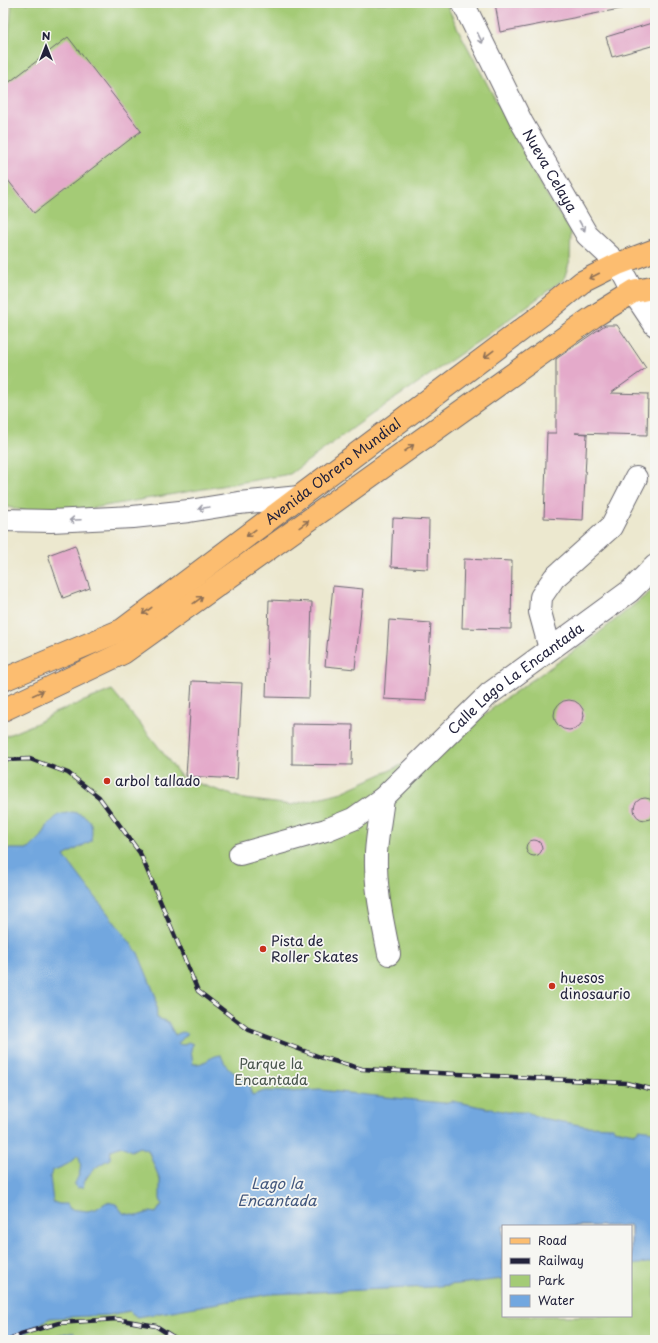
<svg xmlns="http://www.w3.org/2000/svg" width="658" height="1343" font-family="'Playpen Sans',sans-serif">
<style>
.green{fill:#a4cb76;stroke:#637658;fill-rule:evenodd}
.water{fill:#72a7df;stroke:#4a648d;fill-rule:evenodd}
.building{fill:#e4aaca}
.lines{fill:none;stroke-linecap:round;stroke-linejoin:round}
.minor-casing{stroke:#69676f;stroke-width:24}
.major-casing{stroke:#69676f;stroke-width:24}
.minor{stroke:#fff;stroke-width:22}
.major{stroke:#fcbd6f;stroke-width:22}
.rail-casing{stroke:#22223b;stroke-width:4.5}
.rail{stroke:#f6f6f2;stroke-width:3;stroke-dasharray:9;stroke-linecap:butt}
.oneway{stroke:#9c9ca7}
.oneway2{stroke:#8f7055}
.poi-dot{fill:#c8321e;stroke:#f6f6f2;stroke-width:1.5}
.labels{text-anchor:middle;stroke-width:3.5;stroke-linejoin:round;paint-order:stroke}
.street-label{font-size:14px;fill:#22223b;stroke:#f6f6f2}
.poi-label{font-size:14px;fill:#22223b;stroke:#f6f6f2;text-anchor:start}
.park-label{font-size:14px;fill:#49554d;stroke:#f6f6f2}
.water-label{font-size:15px;font-style:italic;fill:#42577d;stroke:#f6f6f2}
</style>
<rect width="100%" height="100%" fill="#f6f6f2"/>
<filter id="ink" filterUnits="userSpaceOnUse"><feTurbulence type="fractalNoise" baseFrequency=".025" numOctaves="2"/><feDisplacementMap in="SourceGraphic" scale="8" xChannelSelector="R" yChannelSelector="G"/><feConvolveMatrix kernelMatrix="1 2 1 2 8 2 1 2 1" color-interpolation-filters="sRGB"/></filter>
<filter id="wash" filterUnits="userSpaceOnUse"><feTurbulence type="fractalNoise" baseFrequency=".012" numOctaves="4" result="noise"/><feDisplacementMap in="SourceGraphic" scale="16" xChannelSelector="R" yChannelSelector="G"/><feGaussianBlur stdDeviation="0.9" result="paint"/><feColorMatrix in="noise" values="0 0 0 0 0 0 0 0 0 0 0 0 0 0 0 0 0 1.4 0 .05"/><feComposite in="paint" operator="in"/></filter>
<g filter="url(#wash)">
<rect width="100%" height="100%" fill="#ece8cf"/>
<path class="green" d="M 12,3 L 446,3 L 459,31 L 543,189 L 571,232 L 570,260 L 564,279 L 482,339 L 371,415 L 290,474 L 47,516 L 3,506 L 3,47 L 8,44 Z
M 655,588 L 655,1340 L 3,1340 L 3,737 L 37,723 L 54,713 L 112,690 L 154,741 L 182,778 L 244,799 L 291,805 L 342,792 L 446,745 L 499,703 L 590,640 ZM 503,1226 L 631,1226 L 631,1316 L 503,1316 Z"/>
<path class="water" d="M 72,812 C 90,815 94,823 91,841 L 64,856 L 138,953 L 156,997 L 157,1018 L 168,1022 L 175,1035 L 182,1032 L 187,1033 L 178,1044 L 183,1045 L 188,1042 L 193,1044 L 191,1049 L 193,1064 C 207,1065 208,1056 221,1055 C 227,1073 239,1073 249,1086 C 250,1088 251,1092 252,1095 L 265,1091 L 289,1092 L 320,1090 L 443,1103 L 452,1101 L 507,1112 L 527,1112 L 541,1118 L 585,1126 L 613,1127 L 614,1129 L 634,1133 L 640,1129 L 653,1131 L 655,1129 L 655,1262 L 631,1265 L 631,1226 L 503,1226 L 503,1279 L 431,1287 L 271,1294 L 137,1317 L 129,1311 L 109,1315 L 50,1318 L 13,1340 L 3,1340 L 3,849 L 29,849 L 42,836 L 48,825 L 58,815 ZM 122,1146 L 131,1151 L 139,1147 L 148,1150 L 160,1180 L 160,1199 L 162,1204 L 156,1213 L 150,1212 L 137,1216 L 123,1213 L 116,1204 L 107,1202 L 96,1209 L 87,1211 L 70,1209 L 67,1204 L 59,1204 L 53,1202 L 50,1177 L 52,1171 L 68,1164 L 78,1155 C 83,1166 80,1174 74,1185 L 77,1188 L 83,1187 C 86,1173 98,1165 110,1159 L 111,1150 Z
M 74,1333 L 77,1340 L 36,1340 L 61,1334 Z"/>
<g id="blocks">
<path class="building" d="M 495,3 L 630,3 L 630,7 L 500,32 Z
M 655,22 L 655,45 L 612,57 L 606,37 Z
M 68,37 L 141,131 L 34,213 L 3,174 L 3,87 Z
M 605,325 L 617,325 L 646,368 L 611,393 L 648,394 L 647,435 L 575,433 L 587,434 L 583,520 L 544,518 L 547,433 L 556,433 L 556,359 Z
M 393,518 L 429,520 L 428,569 L 391,567 Z
M 75,545 L 90,588 L 63,598 L 48,555 Z
M 464,559 L 512,561 L 511,629 L 462,628 Z
M 333,586 L 363,589 L 355,669 L 325,666 Z
M 269,600 L 312,602 L 309,698 L 266,697 Z
M 389,620 L 431,623 L 426,701 L 384,699 Z
M 192,681 L 242,683 L 237,779 L 186,776 Z
M554 715a15 15 0 1 1 30 0a15 15 0 1 1-30 0Z
M 292,724 L 353,725 L 352,765 L 292,764 Z
M634 809a11 11 0 1 1 22 0a11 11 0 1 1-22 0Z
M526 848a8 8 0 1 1 16 0a8 8 0 1 1-16 0Z"/>
</g>
</g>
<g filter="url(#ink)">
<use href="#blocks" fill-opacity="0" stroke="#69676f" stroke-width="1"/>
<g class="lines">
<defs>
<g id="minor">
<path id="s1" d="M 463,3 L 522,123 L 587,235 L 618,264 L 633,292 L 655,325"/>
<path d="M 3,520 L 51,521 L 133,517 L 189,511 L 239,503 L 299,497"/>
<path d="M 550,649 L 540,612 L 541,597 L 554,578 L 611,527 L 636,478"/>
<path d="M 383,798 C 381,816 377,835 376,853 C 375,889 382,919 389,954"/>
<path id="s2" d="M 240,854 L 326,830 L 353,819 L 383,798 L 489,694 L 630,591 L 655,566"/>
</g>
<g id="major">
<path id="s3" d="M 3,680 L 122,630 L 544,313 L 582,282 L 618,264 L 655,250"/>
<path d="M 3,710 L 123,653 L 593,317 L 633,292 L 655,287"/>
</g>
</defs>
<use href="#minor" class="minor-casing"/>
<use href="#major" class="major-casing"/>
<use href="#minor" class="minor"/>
<use href="#major" class="major"/>
<defs>
<path id="rail" d="M 3,760 L 30,759 L 68,773 L 99,797 L 140,853 L 198,991 L 249,1030 L 320,1057 L 362,1069 L 626,1083 L 655,1090
M 10,1340 L 21,1334 L 59,1323 L 116,1319 L 156,1326 L 178,1340"/>
</defs>
<use href="#rail" class="rail-casing"/>
<use href="#rail" class="rail"/>
</g>
<defs><path id="oneway-shaft" d="M-6 0H5M1.5-3L5.5 0L1.5 3" fill="none" stroke-width="1.6" stroke-linecap="round" stroke-linejoin="round"/></defs>
<g class="oneway">
<use href="#oneway-shaft" transform="translate(480 38) rotate(64)"/>
<use href="#oneway-shaft" transform="translate(582 226) rotate(61)"/>
<use href="#oneway-shaft" transform="translate(204 508) rotate(171)"/>
<use href="#oneway-shaft" transform="translate(75 520) rotate(177)"/>
</g>
<g class="oneway2">
<use href="#oneway-shaft" transform="translate(594 276) rotate(153)"/>
<use href="#oneway-shaft" transform="translate(489 354) rotate(143)"/>
<use href="#oneway-shaft" transform="translate(409 448) rotate(-36)"/>
<use href="#oneway-shaft" transform="translate(304 524) rotate(-36)"/>
<use href="#oneway-shaft" transform="translate(251 533) rotate(143)"/>
<use href="#oneway-shaft" transform="translate(198 600) rotate(-36)"/>
<use href="#oneway-shaft" transform="translate(147 611) rotate(143)"/>
<use href="#oneway-shaft" transform="translate(38 693) rotate(-25)"/>
</g>
</g>
<g class="poi-dot">
<circle cx="107" cy="781" r="4"/>
<circle cx="263" cy="949" r="4"/>
<circle cx="552" cy="986" r="4"/>
</g>
<g class="labels">
<g class="street-label">
<text dy="5" stroke="none"><textPath href="#s1" startOffset="189">Nueva Celaya</textPath></text>
<text dy="5" stroke="none"><textPath href="#s3" startOffset="393">Avenida Obrero Mundial</textPath></text>
<text dy="5" stroke="none"><textPath href="#s2" startOffset="334">Calle Lago La Encantada</textPath></text>
</g>
<g class="poi-label">
<text x="115" y="786">arbol tallado</text>
<text x="271" y="946">Pista de<tspan x="271" dy="16">Roller Skates</tspan></text>
<text x="560" y="983">huesos<tspan x="560" dy="16">dinosaurio</tspan></text>
</g>
<g class="park-label">
<text x="271" y="1069">Parque la<tspan x="271" dy="16">Encantada</tspan></text>
</g>
<g class="water-label">
<text x="277" y="1189">Lago la<tspan x="277" dy="17">Encantada</tspan></text>
</g>
</g>
<rect width="658" height="1343" fill="none" stroke="#f6f6f2" stroke-width="16"/>
<rect x="502" y="1225" width="130" height="92" fill="#f6f6f2" stroke="#a1a1a9"/>
<rect x="510" y="1238" width="20" height="6" fill="#fcbd6f" stroke="#a1a1a9"/>
<text x="538" y="1245" font-size="12" fill="#22223b">Road</text>
<rect x="510" y="1258" width="20" height="6" fill="#22223b" stroke="#a1a1a9"/>
<text x="538" y="1265" font-size="12" fill="#22223b">Railway</text>
<rect x="510" y="1275" width="20" height="12" fill="#a4cb76" stroke="#a1a1a9"/>
<text x="538" y="1285" font-size="12" fill="#22223b">Park</text>
<rect x="510" y="1295" width="20" height="12" fill="#72a7df" stroke="#a1a1a9"/>
<text x="538" y="1305" font-size="12" fill="#22223b">Water</text>
<g transform="translate(46 46)" stroke="#f6f6f2" stroke-width="3" paint-order="stroke">
<path d="M0-3L7 15L0 10L-7 15Z" fill="#22223b"/>
<text y="-6" font-size="11" font-weight="bold" text-anchor="middle" fill="#22223b">N</text>
</g>
</svg>
